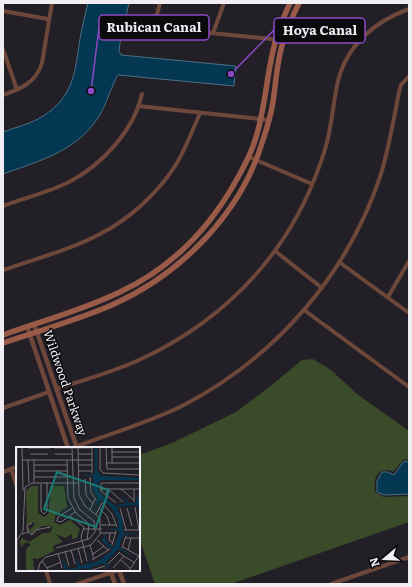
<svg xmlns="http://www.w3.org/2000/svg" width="412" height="587" font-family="Literata,serif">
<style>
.green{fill:#394b29}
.water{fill:#043852;stroke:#4b6f82}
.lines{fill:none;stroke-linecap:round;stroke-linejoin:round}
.minor{stroke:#6e473b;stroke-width:4}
.tertiary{stroke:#6e473b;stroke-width:4.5}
.secondary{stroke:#995b48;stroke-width:5.5}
.labels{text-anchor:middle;stroke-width:3;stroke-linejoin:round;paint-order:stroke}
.street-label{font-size:12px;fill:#f0eef3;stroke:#0b0a0d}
.inset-road{fill:none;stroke:#757279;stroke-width:1}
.view{fill:#1a7c75;fill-opacity:0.15;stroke:#1a7c75;stroke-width:2}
.inset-edge{fill:none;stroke:#f0eef3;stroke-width:2}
.leader{fill:none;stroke:#8d49c7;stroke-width:1.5}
.callout-dot{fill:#8d49c7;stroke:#0b0a0d;stroke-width:1.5}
.callout{fill:#0b0a0d;stroke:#8d49c7;stroke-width:1.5}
.callout-label{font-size:13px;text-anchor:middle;font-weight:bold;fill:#f0eef3}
</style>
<rect width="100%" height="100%" fill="#231f27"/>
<path class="green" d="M 313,359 L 331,370 L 357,394 L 409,431 L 409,459 L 403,460 L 393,472 L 389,470 L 381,471 C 374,477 374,483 375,492 L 384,497 L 409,496 L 409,522 L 231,584 L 155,584 L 139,537 L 139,455 L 172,443 L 236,412 L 268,388 L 302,360 Z"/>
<path class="water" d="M 88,3 L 129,3 L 121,36 L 119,51 L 121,55 L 236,66 L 234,86 L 118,75 C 115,78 106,104 102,111 C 81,150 42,160 3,174 L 3,132 C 16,127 31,124 43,116 C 74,97 75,71 80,39 C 82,27 85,15 88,3 Z
M 409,461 L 409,494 L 384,495 L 377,492 L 377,481 L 382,472 L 388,472 L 394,475 L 403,462 Z"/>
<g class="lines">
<path class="minor" d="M 160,3 L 155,22 L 155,26 L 159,28 L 272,39 L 283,42
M 3,11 L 48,19
M 213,33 L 224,3
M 3,49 L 17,90
M 3,95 C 20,89 36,83 42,63 L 52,3
M 138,106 L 269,120
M 249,157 L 312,184
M 3,206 C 25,198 49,192 69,182 C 102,165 134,130 142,94
M 275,251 L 322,288
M 339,262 L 409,313
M 3,270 C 35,259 70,250 100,234 C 130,219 159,192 177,163 C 186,147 193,130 200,113
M 388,297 L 409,261
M 304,310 L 409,387
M 56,389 C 84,380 113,372 139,360 C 193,335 239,299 274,252 C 297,221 315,183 326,146 C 332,125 333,103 338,81 C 347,45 375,21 409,9
M 3,408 L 49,392
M 72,448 C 109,434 148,423 184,405 C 277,356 348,274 381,174 C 389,147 394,119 399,92 L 401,85 L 409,76
M 11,469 L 17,487
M 3,472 L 17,467
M 46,570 L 50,584
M 77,584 L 119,570
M 331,584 L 409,557"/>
<path class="tertiary" d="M 34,324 L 77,448
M 27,326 L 68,448
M 110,570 L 115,584
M 119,570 L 124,584"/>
<path class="secondary" d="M 3,335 C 42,321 83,310 120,292 C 171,268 210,228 237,179 C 245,165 252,152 256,137 C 265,109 266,80 273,51 C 276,35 283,18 290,3
M 3,343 C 39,331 77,320 112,305 C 181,274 241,214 263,140 C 267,128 271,115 273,102 C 276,82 277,61 283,42 C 287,29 293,15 299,3"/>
</g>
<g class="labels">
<g class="street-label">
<text transform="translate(65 383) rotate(71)" y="4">Wildwood Parkway</text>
</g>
</g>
<g transform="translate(16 447)">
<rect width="124" height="124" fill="#231f27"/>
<path d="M 15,39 L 22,39 L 22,66 L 28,70 L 33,66 L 34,39 L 48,39 L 51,60 L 39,69 L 38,75 L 44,78 L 54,73 L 64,82 L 61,91 L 56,92 L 56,87 L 49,91 L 39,87 L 47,95 L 37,99 L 38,104 L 22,112 L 17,111 L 18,124 L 10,124 L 10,102 L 15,97 L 10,95 L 5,100 L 4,94 L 6,91 L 13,95 L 27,86 L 34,86 L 36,82 L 35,79 L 26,79 L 16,87 L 12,84 L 12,80 L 14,83 L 19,77 L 17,75 L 11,78 L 10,44 Z" fill="#394b29"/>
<path d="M 79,0 L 81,0 L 81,23 L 85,29 L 124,31 L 124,33 L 85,33 L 81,37 L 83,46 L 99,59 L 111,56 L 101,45 L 113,56 L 120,56 L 122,45 L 124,67 L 121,58 L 114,58 L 120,75 L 113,58 L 100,60 L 106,72 L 107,86 L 124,86 L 107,88 L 103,100 L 119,110 L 102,102 L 90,115 L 95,124 L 88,116 L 75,120 L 75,124 L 72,121 L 49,124 L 46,109 L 52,123 L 62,120 L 59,106 L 64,119 L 75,116 L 72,102 L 76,116 L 81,115 L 97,103 L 86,94 L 89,87 L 89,93 L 98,101 L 103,88 L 103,83 L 89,83 L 103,81 L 102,72 L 96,61 L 85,52 L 78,61 L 82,51 L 78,45 L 77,29 L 66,29 L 79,27 Z" fill="#043852"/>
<path class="inset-road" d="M 84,0 L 84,22 L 87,26 L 124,28M 90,0 L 91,22 L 124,22M 6,1 L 7,44M 12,1 L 34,1M 38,1 L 76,1M 95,5 L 124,5M 14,7 L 32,7M 39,7 L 56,7M 63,7 L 76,7M 96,10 L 124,10M 6,13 L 76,13M 12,13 L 13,36M 18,13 L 18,35M 51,13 L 52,51 L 60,66 L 73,77 L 71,93M 90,16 L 124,16M 96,16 L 96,0M 18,18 L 51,18M 63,18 L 76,18M 18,24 L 51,24M 62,24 L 76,24M 76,26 L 76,1M 18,30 L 51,30M 74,30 L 75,45 L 80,53M 69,32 L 70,48 L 77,57M 25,37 L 25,64 L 28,67 L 31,64 L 31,35M 84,42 L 124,42M 105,42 L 118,53M 90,47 L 92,42 L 107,55M 118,55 L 118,42M 100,56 L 85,44 L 85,36 L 124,36M 119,60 L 123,83M 56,61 L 42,70 L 41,74 L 45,75 L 59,65M 83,61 L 91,69 L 94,78M 104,61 L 110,83M 111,61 L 116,79M 74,63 L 79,52M 80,67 L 86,56 L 96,67 L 101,80M 54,69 L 68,80 L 65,90 L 71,114M 0,71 L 1,1M 85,78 L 100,78M 68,82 L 86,82M 108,83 L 123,83M 12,85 L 11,78 L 16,76M 85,86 L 100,86M 94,86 L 93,93 L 97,96M 6,87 L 12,85 L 16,88 L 20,83 L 34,80 L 32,81M 110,91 L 124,91M 81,93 L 92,103M 74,98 L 78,112M 96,98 L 100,84M 107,100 L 123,109M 40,101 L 73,92 L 79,85 L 78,74 L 64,63 L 58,51 L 56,1M 62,101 L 66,116M 106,101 L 110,89M 55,103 L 59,117M 112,103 L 115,91M 49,104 L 53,119M 42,106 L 46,121M 103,106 L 119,116M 77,107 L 88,99M 76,113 L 94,102M 105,113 L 115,122M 26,114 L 33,124M 92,117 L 104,105M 31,121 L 45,115M 97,121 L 108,109M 76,123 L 89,119M 1,124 L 1,93 L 7,84 L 9,40 L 16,36 L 63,36M 22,124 L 24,116 L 30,110 L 75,98 L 84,87 L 84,71 L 69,59 L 63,48 L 62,0M 113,124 L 124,107"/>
<path class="view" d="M 41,25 L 93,43 L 80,80 L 28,62 Z"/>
<rect width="124" height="124" class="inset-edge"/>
</g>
<path class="leader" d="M91 91L99 28M231 74L274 30"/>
<g class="callout-dot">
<circle cx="91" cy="91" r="4"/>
<circle cx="231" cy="74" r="4"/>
</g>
<g class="callout">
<rect x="99" y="15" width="110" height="25" rx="4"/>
<rect x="274" y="18" width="91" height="25" rx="4"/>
</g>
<g class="callout-label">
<text x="154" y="32">Rubican Canal</text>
<text x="320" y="35">Hoya Canal</text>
</g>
<rect width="412" height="587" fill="none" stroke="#f0eef3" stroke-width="8"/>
<g transform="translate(384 559) rotate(251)" stroke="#0b0a0d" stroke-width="3" paint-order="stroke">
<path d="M0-3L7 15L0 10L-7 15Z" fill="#f0eef3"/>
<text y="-6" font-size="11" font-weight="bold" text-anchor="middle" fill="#f0eef3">N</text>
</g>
</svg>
